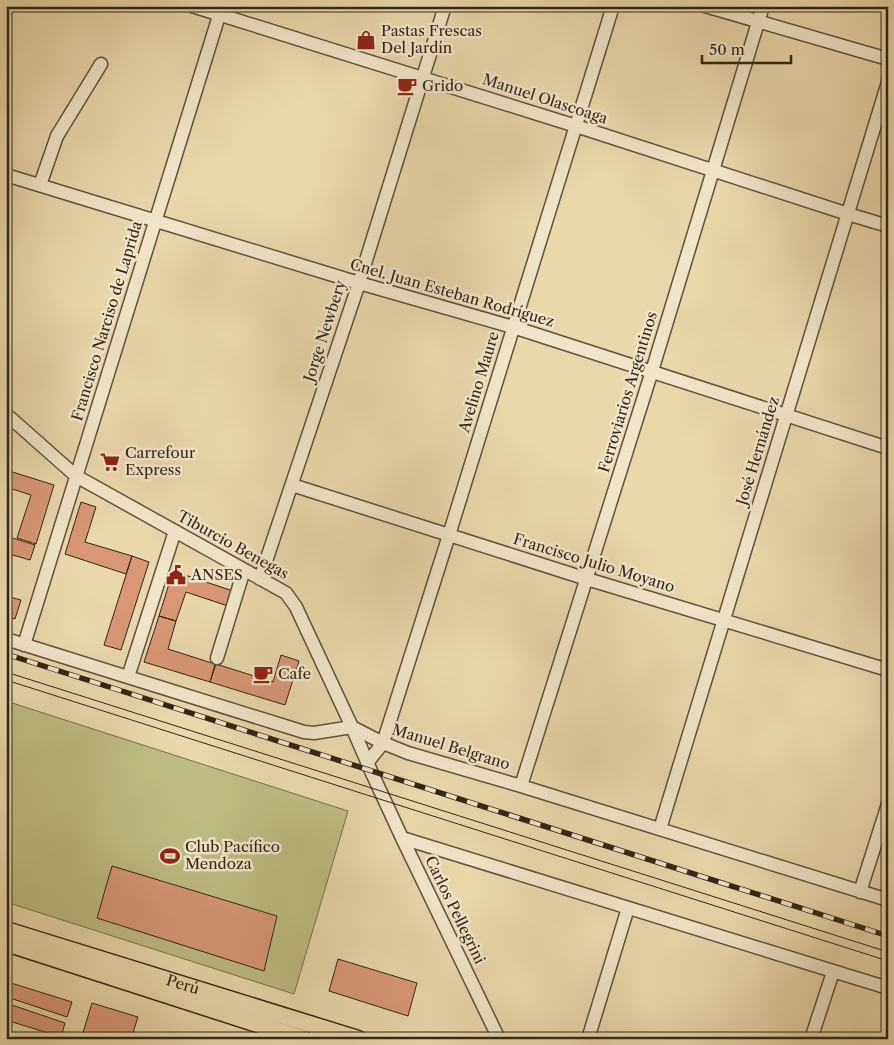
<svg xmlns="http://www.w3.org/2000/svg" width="894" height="1045" font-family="'Libre Caslon Text',serif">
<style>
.green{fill:#bebc84;stroke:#78714e}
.building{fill:#d99778;stroke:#312617}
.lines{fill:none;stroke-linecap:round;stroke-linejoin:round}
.minor-casing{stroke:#5f523c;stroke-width:15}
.major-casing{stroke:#312617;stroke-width:19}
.minor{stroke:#f1e5c9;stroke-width:12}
.major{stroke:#ead7ac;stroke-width:16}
.tram{stroke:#312617;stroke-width:1}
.rail-casing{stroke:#312617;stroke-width:5.5}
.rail{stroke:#f1e5c9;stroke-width:4;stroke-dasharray:11;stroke-linecap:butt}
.labels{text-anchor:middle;stroke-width:5;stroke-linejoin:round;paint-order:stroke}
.poi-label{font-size:15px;fill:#312617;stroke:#f1e5c9;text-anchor:start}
.street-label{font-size:15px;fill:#312617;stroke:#f1e5c9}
</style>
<rect width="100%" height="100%" fill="#ead7ac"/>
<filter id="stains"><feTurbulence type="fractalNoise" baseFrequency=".004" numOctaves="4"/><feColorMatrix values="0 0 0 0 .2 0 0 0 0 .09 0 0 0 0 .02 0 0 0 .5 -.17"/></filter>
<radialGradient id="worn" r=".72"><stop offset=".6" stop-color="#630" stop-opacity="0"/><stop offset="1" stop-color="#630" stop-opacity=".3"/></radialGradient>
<path class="green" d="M 6,701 L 348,811 L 294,994 L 6,902 Z"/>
<path class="building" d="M 6,470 L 54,485 L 36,544 L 17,538 L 31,495 L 6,487 Z
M 81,502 L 96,507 L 85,542 L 132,556 L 126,574 L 65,554 Z
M 6,536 L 35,545 L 30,560 L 6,553 Z
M 132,556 L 149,562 L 121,650 L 104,645 Z
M 173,571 L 233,591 L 228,606 L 186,592 L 176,621 L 159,616 Z
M 6,596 L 21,600 L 15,619 L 6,616 Z
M 159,616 L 176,621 L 168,649 L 215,664 L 210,682 L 144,662 Z
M 281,655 L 299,661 L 285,705 L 210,682 L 216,664 L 273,682 Z
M 112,866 L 277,916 L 264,971 L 97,918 Z
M 338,959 L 417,983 L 408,1016 L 329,991 Z
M 11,983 L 72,1002 L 67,1017 L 7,997 Z
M 6,1003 L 65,1023 L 61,1037 L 6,1020 Z
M 92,1003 L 138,1017 L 131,1039 L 81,1039 Z"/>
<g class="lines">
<defs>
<path id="minor" d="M 192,6 L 576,126 L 848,214 L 888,226
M 705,6 L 888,59
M 6,175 L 359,283 L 513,327 L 888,448
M 40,185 L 57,136 L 101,64
M 6,414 L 76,476 L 286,593 L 296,607 L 352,727 L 371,771 L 402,838 L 499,1039
M 292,485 L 587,579 L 888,670
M 260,579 L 359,283 L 445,6
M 6,639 L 304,732 L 314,733 L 352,727 L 383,743 L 408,753 L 521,786 L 888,900
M 24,645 L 222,6
M 217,658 L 244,570
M 128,677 L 175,531
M 367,763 L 383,743 L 449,535 L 613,6
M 521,786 L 652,371 L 763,6
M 660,829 L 888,82
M 402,838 L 888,988
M 860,892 L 888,804
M 588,1039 L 628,908
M 811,1039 L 833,972"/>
<g id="major">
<path id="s1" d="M 6,930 L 358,1039"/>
<path d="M 6,943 L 304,1039"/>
</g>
</defs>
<use href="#minor" class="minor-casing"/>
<use href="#major" class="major-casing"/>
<use href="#minor" class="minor"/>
<use href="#major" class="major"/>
<path class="tram" d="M 6,672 L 888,952
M 6,680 L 888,961"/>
<defs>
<path id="rail" d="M 6,654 L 888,936"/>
</defs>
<use href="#rail" class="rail-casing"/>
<use href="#rail" class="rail"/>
</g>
<defs>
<symbol id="shop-bare" viewBox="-9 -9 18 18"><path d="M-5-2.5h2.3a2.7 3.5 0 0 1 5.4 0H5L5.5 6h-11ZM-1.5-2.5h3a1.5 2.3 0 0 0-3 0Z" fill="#8f2418" stroke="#f1e5c9" stroke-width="2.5" paint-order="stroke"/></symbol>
<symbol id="cafe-bare" viewBox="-9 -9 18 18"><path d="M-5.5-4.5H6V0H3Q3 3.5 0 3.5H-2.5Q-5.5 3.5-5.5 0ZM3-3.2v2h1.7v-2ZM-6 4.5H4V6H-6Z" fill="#8f2418" stroke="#f1e5c9" stroke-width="2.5" paint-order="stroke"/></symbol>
<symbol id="supermarket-bare" viewBox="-9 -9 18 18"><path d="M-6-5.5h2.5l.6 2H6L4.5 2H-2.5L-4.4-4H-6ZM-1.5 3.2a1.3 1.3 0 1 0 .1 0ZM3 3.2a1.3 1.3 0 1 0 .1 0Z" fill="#8f2418" stroke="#f1e5c9" stroke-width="2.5" paint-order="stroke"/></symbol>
<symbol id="civic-bare" viewBox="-9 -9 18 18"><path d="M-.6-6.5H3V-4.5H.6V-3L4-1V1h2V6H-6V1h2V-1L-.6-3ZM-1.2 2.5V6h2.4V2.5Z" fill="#8f2418" stroke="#f1e5c9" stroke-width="2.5" paint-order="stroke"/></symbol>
<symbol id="stadium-bare" viewBox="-9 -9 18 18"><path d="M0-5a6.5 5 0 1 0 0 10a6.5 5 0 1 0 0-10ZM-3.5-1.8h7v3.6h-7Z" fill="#8f2418" stroke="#f1e5c9" stroke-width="2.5" paint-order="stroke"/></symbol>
</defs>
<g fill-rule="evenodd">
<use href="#shop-bare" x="352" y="26" width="28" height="28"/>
<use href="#cafe-bare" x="393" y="72" width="28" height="28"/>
<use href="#supermarket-bare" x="96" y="448" width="28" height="28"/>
<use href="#civic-bare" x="162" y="561" width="28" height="28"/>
<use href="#cafe-bare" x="249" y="660" width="28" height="28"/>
<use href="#stadium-bare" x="156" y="842" width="28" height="28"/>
</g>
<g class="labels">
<g class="poi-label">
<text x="381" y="36">Pastas Frescas<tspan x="381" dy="17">Del Jardín</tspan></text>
<text x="422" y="91">Grido</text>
<text x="125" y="458">Carrefour<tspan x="125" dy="17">Express</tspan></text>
<text x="191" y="580">ANSES</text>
<text x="278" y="679">Cafe</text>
<text x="185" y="852">Club Pacífico<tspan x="185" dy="17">Mendoza</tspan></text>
</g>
<g class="street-label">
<text transform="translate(545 99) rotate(18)" y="5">Manuel Olascoaga</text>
<text transform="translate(452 293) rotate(16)" y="5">Cnel. Juan Esteban Rodríguez</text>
<text transform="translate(107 321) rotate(-73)" y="5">Francisco Narciso de Laprida</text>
<text transform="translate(325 331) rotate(-72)" y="5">Jorge Newbery</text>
<text transform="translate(479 382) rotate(-73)" y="5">Avelino Maure</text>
<text transform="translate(628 392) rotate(-73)" y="5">Ferroviarios Argentinos</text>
<text transform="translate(758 451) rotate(-73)" y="5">José Hernández</text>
<text transform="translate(233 545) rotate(29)" y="5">Tiburcio Benegas</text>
<text transform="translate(594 563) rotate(17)" y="5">Francisco Julio Moyano</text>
<text transform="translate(451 747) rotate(17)" y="5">Manuel Belgrano</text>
<text transform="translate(455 910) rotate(64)" y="5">Carlos Pellegrini</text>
<text dy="5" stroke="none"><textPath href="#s1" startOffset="185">Perú</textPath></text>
</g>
</g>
<rect width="894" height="1045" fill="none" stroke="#ead7ac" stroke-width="25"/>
<rect x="8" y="8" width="879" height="1030" fill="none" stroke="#312617" stroke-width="2.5"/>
<rect x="12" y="12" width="869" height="1020" fill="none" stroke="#312617"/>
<path d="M702 55v8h89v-8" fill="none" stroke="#312617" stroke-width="2.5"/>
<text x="709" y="55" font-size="15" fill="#312617" stroke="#f1e5c9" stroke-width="4" paint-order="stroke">50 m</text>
<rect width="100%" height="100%" filter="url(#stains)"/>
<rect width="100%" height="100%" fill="url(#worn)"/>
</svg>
